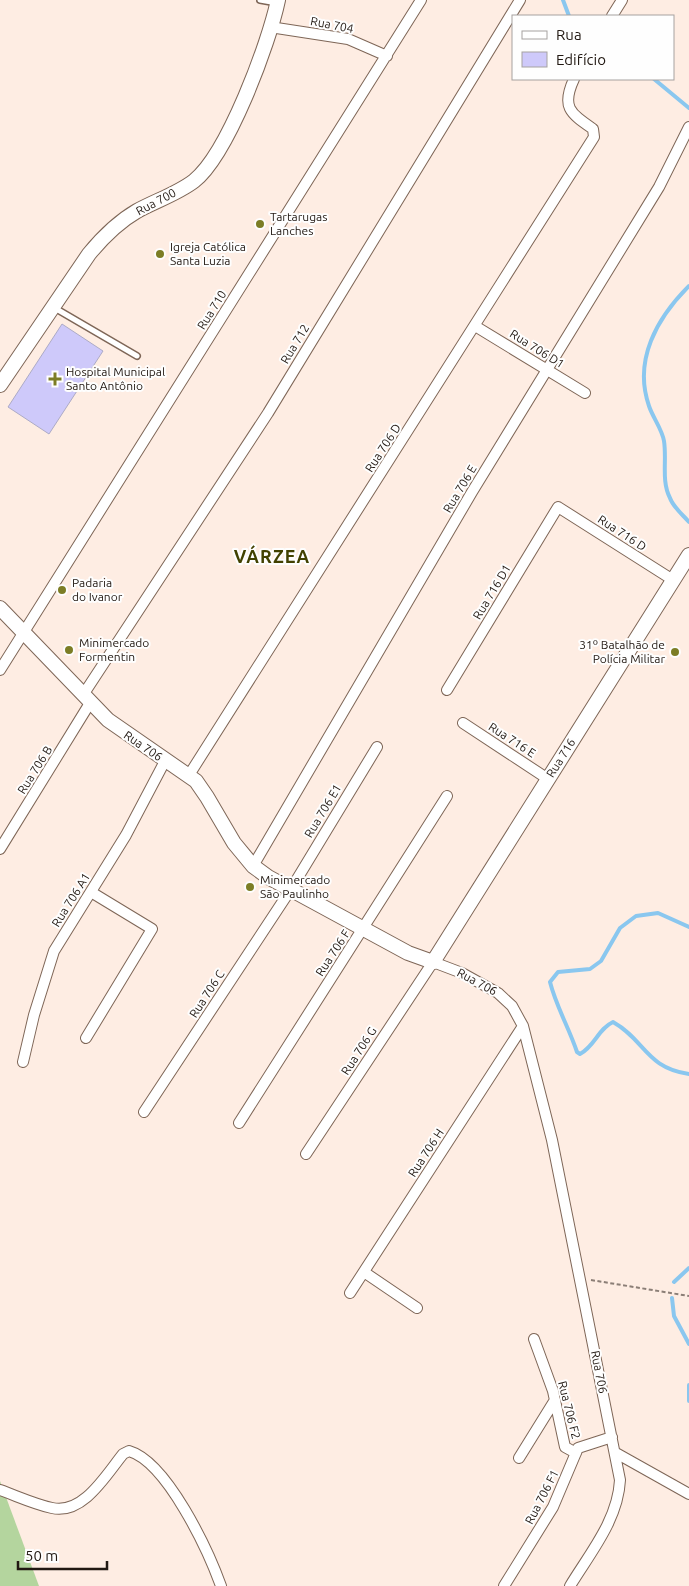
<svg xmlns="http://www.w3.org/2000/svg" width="689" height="1586" font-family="Ubuntu,sans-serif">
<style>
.green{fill:#b4d59e}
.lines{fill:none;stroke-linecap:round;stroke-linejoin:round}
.stream{stroke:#8ac7ef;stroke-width:4}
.building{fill:#cec9fa;stroke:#adabc6}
.lane-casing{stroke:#7e6657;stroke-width:8}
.street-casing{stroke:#7e6657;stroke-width:12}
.secondary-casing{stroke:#7e6657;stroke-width:16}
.path{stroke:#8b7e76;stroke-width:2;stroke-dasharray:4 2.5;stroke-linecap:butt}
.lane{stroke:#fff;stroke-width:5}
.street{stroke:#fff;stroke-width:10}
.secondary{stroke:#fff;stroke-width:14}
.poi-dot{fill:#7c7d25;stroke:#fefefe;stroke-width:2}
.labels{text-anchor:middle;stroke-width:4;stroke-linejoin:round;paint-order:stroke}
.street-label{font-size:12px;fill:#211812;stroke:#fefefe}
.poi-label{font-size:12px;fill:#211812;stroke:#fefefe;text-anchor:start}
.district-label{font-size:18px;font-weight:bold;letter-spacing:1px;fill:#414100;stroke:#fefefe}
</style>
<rect width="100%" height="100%" fill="#feede3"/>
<path class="green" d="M 0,1481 L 39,1586 L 0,1586 Z"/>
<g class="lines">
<path class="stream" d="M 563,0 L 569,16
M 654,79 L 689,108
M 689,286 C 657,318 633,360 649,406 C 653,418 662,429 664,441 C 667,460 661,481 670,498 C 673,507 683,515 689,522
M 689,927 L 658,913 L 636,916 L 620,928 L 601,961 L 590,969 L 558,972 L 550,982 C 556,1006 569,1028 577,1052 L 580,1054 C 595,1046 598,1029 613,1022 C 645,1040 646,1068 689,1074
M 674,1282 L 689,1268
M 672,1298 L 674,1316 L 689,1344
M 689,1385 L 689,1401"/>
</g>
<path class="building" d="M 62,324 L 103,351 L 49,434 L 8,407 Z"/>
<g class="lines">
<defs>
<path id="lane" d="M 260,0 L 277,3
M 53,307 L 137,356"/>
<path id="street" d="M 612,16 L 622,0
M 270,27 L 348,39 L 387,56
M 475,326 L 585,393
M 0,670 L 421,0
M 447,690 L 558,507 L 673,580
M 83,695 L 268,413 L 520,0
M 463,723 L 548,779
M 189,775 L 594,137 L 593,129 C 570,113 561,107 574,79
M 0,849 L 90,703
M 253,866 L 472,492 L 659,187 L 689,127
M 86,1038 L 152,929 L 91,892
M 23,1062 L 34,1015 L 54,951 L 126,835 L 165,761
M 144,1112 L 291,889 L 377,747
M 239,1123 L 447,796
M 306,1154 L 433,962 L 462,973 L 498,993 L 512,1006 L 523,1026 L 552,1140 L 620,1480 C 618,1520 590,1553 570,1586
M 364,1272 L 417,1308
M 350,1293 L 523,1026
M 534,1339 L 553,1391 L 565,1447 L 576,1453
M 616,1453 L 689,1494
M 519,1458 L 555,1400
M 0,1490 C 17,1496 34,1504 52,1508 C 83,1515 106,1475 123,1454 L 129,1451 C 167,1462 208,1550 221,1586
M 504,1586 L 553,1507 L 578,1448 L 612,1437"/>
<path id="secondary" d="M 0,385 L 89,254 C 103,237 118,222 137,211 C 155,201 177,194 194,181 C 228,154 269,43 278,0
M 0,608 L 108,720 L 196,781 L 207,797 L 234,843 L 253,866 L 268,877 L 408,953 L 433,962 L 689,555"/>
</defs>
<use href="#lane" class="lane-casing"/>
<use href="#street" class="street-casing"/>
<use href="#secondary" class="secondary-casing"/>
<path class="path" d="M 591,1280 L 689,1296"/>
<use href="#lane" class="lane"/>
<use href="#street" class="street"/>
<use href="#secondary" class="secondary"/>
</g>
<g class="poi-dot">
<circle cx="260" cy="224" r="5"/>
<circle cx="160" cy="254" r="5"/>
<path d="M52.5 371.5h5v5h5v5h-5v5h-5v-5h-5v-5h5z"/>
<circle cx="62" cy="590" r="5"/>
<circle cx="69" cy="650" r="5"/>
<circle cx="675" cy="652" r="5"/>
<circle cx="250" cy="887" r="5"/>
</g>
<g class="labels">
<g class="street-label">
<text transform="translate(332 25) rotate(11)" y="4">Rua 704</text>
<text transform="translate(156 202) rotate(-28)" y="4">Rua 700</text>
<text transform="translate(212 310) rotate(-58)" y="4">Rua 710</text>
<text transform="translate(295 344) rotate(-59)" y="4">Rua 712</text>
<text transform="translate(537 349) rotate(32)" y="4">Rua 706 D1</text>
<text transform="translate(383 448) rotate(-57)" y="4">Rua 706 D</text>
<text transform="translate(460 489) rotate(-59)" y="4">Rua 706 E</text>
<text transform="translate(622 533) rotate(33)" y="4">Rua 716 D</text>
<text transform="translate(492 592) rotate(-59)" y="4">Rua 716 D1</text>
<text transform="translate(512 740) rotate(33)" y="4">Rua 716 E</text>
<text transform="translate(143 746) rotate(34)" y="4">Rua 706</text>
<text transform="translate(561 758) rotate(-58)" y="4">Rua 716</text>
<text transform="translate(35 770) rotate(-58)" y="4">Rua 706 B</text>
<text transform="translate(323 811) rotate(-59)" y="4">Rua 706 E1</text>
<text transform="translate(71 900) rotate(-58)" y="4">Rua 706 A1</text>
<text transform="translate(333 953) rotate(-57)" y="4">Rua 706 F</text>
<text transform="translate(477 982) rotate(28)" y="4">Rua 706</text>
<text transform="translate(207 994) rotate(-57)" y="4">Rua 706 C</text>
<text transform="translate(359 1051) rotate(-57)" y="4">Rua 706 G</text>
<text transform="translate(426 1153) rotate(-57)" y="4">Rua 706 H</text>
<text transform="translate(599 1372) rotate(79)" y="4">Rua 706</text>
<text transform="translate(569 1410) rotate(76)" y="4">Rua 706 F2</text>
<text transform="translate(542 1497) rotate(-63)" y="4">Rua 706 F1</text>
</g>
<g class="poi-label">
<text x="270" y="221">Tartarugas<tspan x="270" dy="14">Lanches</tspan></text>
<text x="170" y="251">Igreja Católica<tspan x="170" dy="14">Santa Luzia</tspan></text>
<text x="66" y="376">Hospital Municipal<tspan x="66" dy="14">Santo Antônio</tspan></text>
<text x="72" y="587">Padaria<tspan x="72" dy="14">do Ivanor</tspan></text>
<text x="79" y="647">Minimercado<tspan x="79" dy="14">Formentin</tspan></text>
<text x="665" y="649" text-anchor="end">31º Batalhão de<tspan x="665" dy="14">Polícia Militar</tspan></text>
<text x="260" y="884">Minimercado<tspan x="260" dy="14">São Paulinho</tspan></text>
</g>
<g class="district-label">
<text x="272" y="563">VÁRZEA</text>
</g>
</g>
<rect x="512" y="15" width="162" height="65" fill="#fefefe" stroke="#a6a2a0"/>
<rect x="522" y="31" width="25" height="8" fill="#ffffff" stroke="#a6a2a0"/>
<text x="556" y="40" font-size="15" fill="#211812">Rua</text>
<rect x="522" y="52" width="25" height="15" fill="#cec9fa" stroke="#a6a2a0"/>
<text x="556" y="65" font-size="15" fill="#211812">Edifício</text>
<path d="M18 1561v8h89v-8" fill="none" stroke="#211812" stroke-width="2.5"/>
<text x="25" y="1561" font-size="15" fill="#211812" stroke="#fefefe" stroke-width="4" paint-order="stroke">50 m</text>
</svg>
